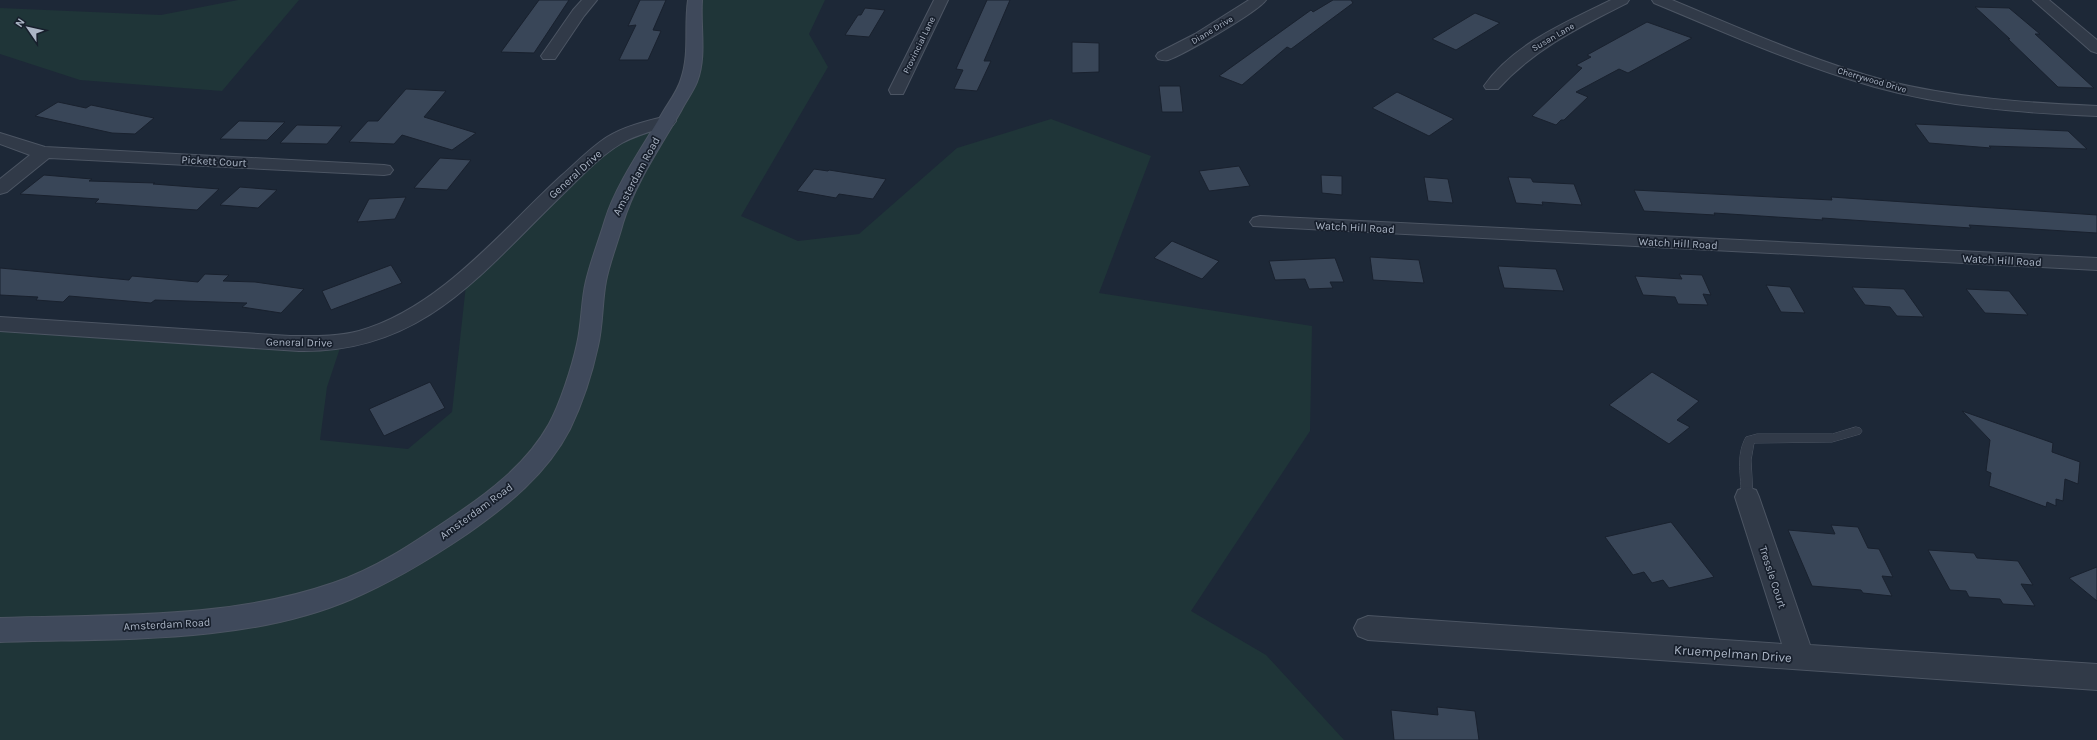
<svg xmlns="http://www.w3.org/2000/svg" width="2097" height="740" font-family="Karla,sans-serif">
<style>
.green{fill:#1f3538}
.building{fill:#394658;stroke:#19212e}
.lines{fill:none;stroke-linecap:round;stroke-linejoin:round}
.lane-casing{stroke:#4c5563;stroke-width:1}
.street-casing{stroke:#4c5563;stroke-width:2}
.secondary-casing{stroke:#4c5563;stroke-width:2}
.lane{fill:#313a48;fill-rule:evenodd}
.street{fill:#313a48;fill-rule:evenodd}
.secondary{fill:#3f495b;fill-rule:evenodd}
.labels{text-anchor:middle;stroke-width:3.5;stroke-linejoin:round;paint-order:stroke}
.far-street-label{font-size:9px;fill:#abb5c5;stroke:#171f2c}
.street-label{font-size:11px;fill:#abb5c5;stroke:#171f2c}
.near-street-label{font-size:13px;fill:#abb5c5;stroke:#171f2c}
</style>
<rect width="100%" height="100%" fill="#1d2837"/>
<path class="green" d="M 238,0 L 299,0 L 222,91 L 80,80 L 0,54 L 0,8 L 161,15 Z
M 695,0 L 825,0 L 809,34 L 828,67 L 741,216 L 798,241 L 859,234 L 957,148 L 1051,119 L 1151,156 L 1099,293 L 1312,326 L 1310,431 L 1191,611 L 1266,655 L 1344,740 L 0,740 L 0,324 L 342,342 L 327,387 L 320,440 L 408,449 L 452,412 L 467,276 L 607,146 L 667,121 L 681,96 Z"/>
<path class="building" d="M 539,0 L 569,0 L 534,53 L 501,52 Z
M 640,0 L 666,0 L 653,30 L 661,31 L 648,60 L 619,60 L 636,25 L 628,26 Z
M 987,0 L 1010,0 L 984,61 L 991,61 L 977,91 L 954,89 L 963,70 L 956,69 Z
M 1333,0 L 1351,0 L 1353,3 L 1291,49 L 1287,47 L 1242,85 L 1219,76 L 1311,10 L 1313,12 Z
M 1975,7 L 2009,8 L 2040,34 L 2035,34 L 2094,88 L 2058,87 L 2008,39 L 2010,39 Z
M 865,8 L 885,10 L 869,37 L 845,35 L 858,15 L 861,15 Z
M 1475,13 L 1500,23 L 1456,50 L 1432,39 Z
M 1647,22 L 1692,38 L 1628,73 L 1619,69 L 1576,92 L 1588,97 L 1564,120 L 1561,120 L 1556,125 L 1532,116 L 1582,68 L 1576,65 L 1591,57 L 1587,55 Z
M 1072,42 L 1099,43 L 1099,72 L 1072,73 Z
M 1159,86 L 1180,86 L 1183,112 L 1162,112 Z
M 406,89 L 446,91 L 424,117 L 476,133 L 452,150 L 402,135 L 394,144 L 349,142 L 368,121 L 378,121 Z
M 1397,92 L 1454,119 L 1429,136 L 1372,108 Z
M 58,102 L 86,108 L 91,105 L 154,118 L 135,134 L 112,133 L 35,116 Z
M 239,121 L 285,122 L 267,140 L 220,139 Z
M 1915,124 L 2068,131 L 2087,149 L 1989,146 L 1991,148 L 1929,143 Z
M 297,125 L 342,126 L 327,144 L 280,143 Z
M 440,158 L 471,160 L 447,190 L 414,188 Z
M 1239,166 L 1250,186 L 1209,191 L 1199,171 Z
M 814,169 L 828,171 L 829,170 L 886,179 L 873,199 L 839,194 L 836,198 L 797,191 Z
M 44,175 L 92,179 L 89,181 L 155,183 L 153,184 L 219,189 L 197,210 L 95,203 L 99,199 L 20,194 Z
M 1321,175 L 1342,176 L 1342,195 L 1322,193 Z
M 1424,177 L 1448,179 L 1453,203 L 1428,201 Z
M 1508,177 L 1531,178 L 1533,182 L 1574,184 L 1582,205 L 1542,202 L 1543,205 L 1516,203 Z
M 240,187 L 277,190 L 258,208 L 220,205 Z
M 1634,190 L 1832,200 L 1831,197 L 2097,215 L 2097,233 L 1969,225 L 1971,228 L 1822,218 L 1823,220 L 1714,213 L 1715,215 L 1644,211 Z
M 406,197 L 395,219 L 357,222 L 369,199 Z
M 1172,241 L 1219,261 L 1202,279 L 1154,258 Z
M 1370,257 L 1419,260 L 1424,283 L 1373,280 Z
M 1335,258 L 1344,282 L 1330,282 L 1333,288 L 1309,289 L 1305,279 L 1275,280 L 1269,261 Z
M 391,265 L 402,283 L 331,310 L 322,291 Z
M 1498,266 L 1556,269 L 1564,291 L 1504,288 Z
M 0,268 L 129,280 L 132,276 L 198,282 L 205,274 L 229,275 L 223,281 L 255,282 L 304,289 L 281,313 L 242,307 L 247,303 L 155,300 L 151,303 L 69,296 L 63,302 L 36,300 L 38,297 L 0,295 Z
M 1679,274 L 1702,275 L 1711,295 L 1703,294 L 1708,305 L 1678,304 L 1675,297 L 1643,295 L 1635,276 L 1682,279 Z
M 1766,285 L 1790,287 L 1805,313 L 1781,312 Z
M 1852,287 L 1904,289 L 1924,317 L 1897,316 L 1890,307 L 1865,305 Z
M 1966,289 L 2009,291 L 2028,315 L 1985,313 Z
M 1652,372 L 1699,401 L 1677,420 L 1690,427 L 1669,444 L 1609,405 Z
M 430,382 L 445,408 L 384,436 L 369,409 Z
M 1962,411 L 2053,443 L 2052,452 L 2080,462 L 2078,484 L 2065,479 L 2063,501 L 2056,499 L 2056,506 L 2047,502 L 2046,507 L 1989,486 L 1991,473 L 1986,471 L 1990,440 Z
M 1671,522 L 1714,577 L 1669,588 L 1663,580 L 1652,583 L 1644,572 L 1633,575 L 1605,537 Z
M 1831,525 L 1858,527 L 1868,548 L 1879,549 L 1893,577 L 1882,576 L 1892,596 L 1863,593 L 1861,590 L 1812,586 L 1788,530 L 1835,534 Z
M 1928,550 L 1974,553 L 1977,558 L 2018,561 L 2033,585 L 2021,584 L 2035,606 L 2003,604 L 2000,599 L 1969,597 L 1966,591 L 1950,590 Z
M 2097,567 L 2097,601 L 2069,578 Z
M 1437,707 L 1475,711 L 1479,740 L 1394,740 L 1391,710 L 1438,715 Z"/>
<g class="lines">
<defs>
<path id="lane" d="M 1856,427 L 1860,428 L 1862,431 L 1860,434 L 1832,442 L 1754,443 L 1751,460 L 1753,497 L 1751,500 L 1747,502 L 1743,500 L 1741,497 C 1742,476 1735,457 1746,437 L 1757,434 L 1832,434 Z"/>
<path id="street" d="M 582,0 L 597,0 L 584,16 L 555,59 L 543,59 L 541,56 L 573,10 Z
M 934,0 L 948,0 L 905,90 L 903,94 L 891,94 L 889,90 Z
M 1249,0 L 1266,0 C 1258,12 1183,55 1168,60 C 1164,61 1162,60 1158,59 L 1156,56 L 1158,53 L 1195,34 Z
M 1611,0 L 1629,0 L 1627,3 C 1580,27 1534,49 1498,89 L 1486,89 L 1484,86 C 1513,44 1567,22 1611,0 Z
M 1652,0 L 1672,0 C 1742,29 1813,61 1887,81 C 1956,98 2026,103 2097,106 L 2097,116 C 2022,113 1947,107 1875,87 C 1799,66 1726,33 1654,3 Z
M 2033,0 L 2049,0 L 2097,40 L 2097,53 L 2091,51 Z
M 667,116 L 673,117 L 676,121 L 673,125 C 656,130 638,134 622,143 C 598,157 578,180 558,199 C 479,276 421,353 299,351 L 0,331 L 0,317 L 290,336 C 313,336 337,337 359,331 C 440,308 501,231 561,176 C 576,163 590,148 607,137 C 625,126 647,121 667,116 Z
M 0,133 L 45,147 L 384,165 L 390,166 L 393,170 L 390,174 L 384,175 L 49,158 L 7,192 L 0,194 L 0,179 L 30,155 L 0,144 Z
M 1260,216 L 2097,258 L 2097,270 L 1253,226 L 1250,222 L 1253,218 Z
M 1747,487 L 1756,490 L 1759,497 L 1810,645 L 2097,664 L 2097,690 L 1368,640 L 1358,636 L 1354,628 L 1358,620 L 1368,616 L 1782,644 L 1735,497 L 1738,490 Z"/>
<path id="secondary" d="M 688,0 L 702,0 C 700,27 707,56 697,82 C 693,92 686,101 681,111 C 661,146 635,183 623,223 C 618,242 610,261 606,281 C 602,302 603,325 598,346 C 592,374 582,404 570,429 C 547,474 507,506 467,534 C 430,559 394,581 352,599 C 245,645 115,638 0,642 L 0,618 C 111,614 226,620 333,583 C 375,569 412,544 449,519 C 487,494 526,465 549,424 C 560,404 572,367 577,344 C 582,323 581,301 586,281 C 591,260 599,240 605,220 C 616,184 644,145 663,112 C 669,102 678,90 681,79 C 690,53 684,27 688,0 Z"/>
</defs>
<use href="#lane" class="lane-casing"/>
<use href="#street" class="street-casing"/>
<use href="#secondary" class="secondary-casing"/>
<use href="#lane" class="lane"/>
<use href="#street" class="street"/>
<use href="#secondary" class="secondary"/>
</g>
<g class="labels">
<g class="far-street-label">
<text transform="translate(1212 30) rotate(-31)" y="3">Diane Drive</text>
<text transform="translate(1553 37) rotate(-30)" y="3">Susan Lane</text>
<text transform="translate(919 45) rotate(-64)" y="3">Provincial Lane</text>
<text transform="translate(1872 80) rotate(16)" y="3">Cherrywood Drive</text>
</g>
<g class="street-label">
<text transform="translate(214 161) rotate(3)" y="4">Pickett Court</text>
<text transform="translate(575 174) rotate(-42)" y="4">General Drive</text>
<text transform="translate(636 176) rotate(-62)" y="4">Amsterdam Road</text>
<text transform="translate(1355 227) rotate(3)" y="4">Watch Hill Road</text>
<text transform="translate(1678 243) rotate(3)" y="4">Watch Hill Road</text>
<text transform="translate(2002 260) rotate(3)" y="4">Watch Hill Road</text>
<text transform="translate(299 342) rotate(1)" y="4">General Drive</text>
<text transform="translate(476 511) rotate(-36)" y="4">Amsterdam Road</text>
<text transform="translate(1773 577) rotate(72)" y="4">Tressle Court</text>
<text transform="translate(167 624) rotate(-3)" y="4">Amsterdam Road</text>
</g>
<g class="near-street-label">
<text transform="translate(1733 653) rotate(4)" y="5">Kruempelman Drive</text>
</g>
</g>
<g transform="translate(28 28) rotate(304)" stroke="#171f2c" stroke-width="3" paint-order="stroke">
<path d="M0-3L7 15L0 10L-7 15Z" fill="#abb5c5"/>
<text y="-6" font-size="11" font-weight="bold" text-anchor="middle" fill="#abb5c5">N</text>
</g>
</svg>
